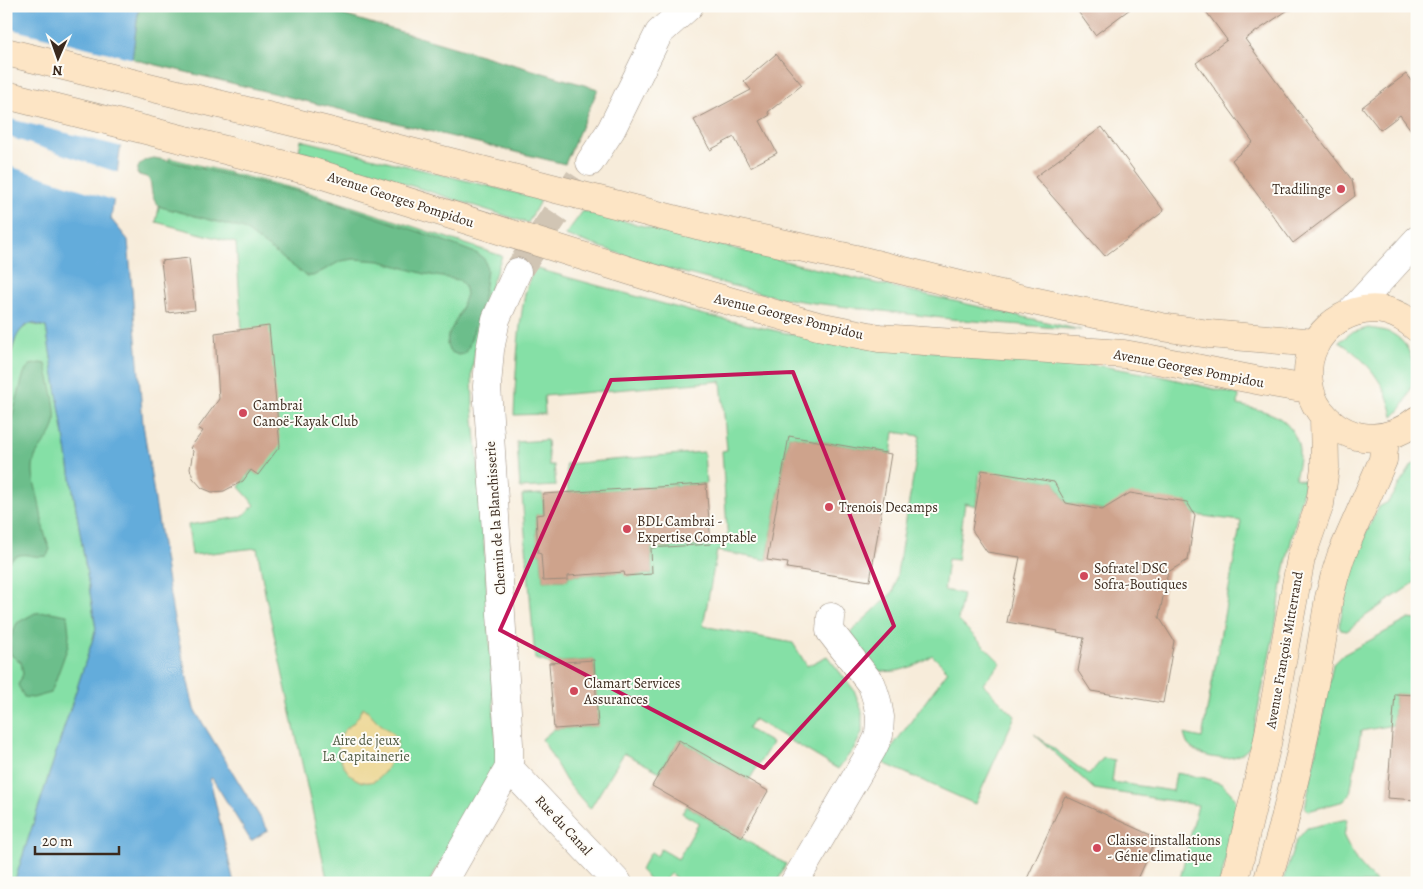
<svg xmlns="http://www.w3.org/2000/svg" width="1423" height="889" font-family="Alegreya,serif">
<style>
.green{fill:#85e0a6;stroke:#608562}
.forest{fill:#6cbe8b;stroke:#547454}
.sand{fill:#eeda9e;stroke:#94825e}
.water{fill:#63acdb;stroke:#4f6b7c}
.pier{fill:#f7ecda}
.building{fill:#cea38c}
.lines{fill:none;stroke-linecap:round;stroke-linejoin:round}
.minor-tunnel{stroke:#d1c5b4;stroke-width:28;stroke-dasharray:28 14;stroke-linecap:butt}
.minor-casing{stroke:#998b7c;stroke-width:29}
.secondary-casing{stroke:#998b7c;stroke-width:29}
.minor{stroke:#fff;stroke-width:28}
.secondary{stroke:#fde5c5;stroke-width:28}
.marked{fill:none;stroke:#c2185b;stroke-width:4;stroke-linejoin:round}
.poi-dot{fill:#d1495b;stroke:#fdfcf7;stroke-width:2}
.labels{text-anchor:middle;stroke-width:4;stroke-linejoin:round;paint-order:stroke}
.poi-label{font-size:14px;fill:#3b2a1e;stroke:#fdfcf7;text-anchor:start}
.street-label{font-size:14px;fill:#3b2a1e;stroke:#fdfcf7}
.park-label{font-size:14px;fill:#4e5840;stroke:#fdfcf7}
</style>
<rect width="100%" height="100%" fill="#fdfcf7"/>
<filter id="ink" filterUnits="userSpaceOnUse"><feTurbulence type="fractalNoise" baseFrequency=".02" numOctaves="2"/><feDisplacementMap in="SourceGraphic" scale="10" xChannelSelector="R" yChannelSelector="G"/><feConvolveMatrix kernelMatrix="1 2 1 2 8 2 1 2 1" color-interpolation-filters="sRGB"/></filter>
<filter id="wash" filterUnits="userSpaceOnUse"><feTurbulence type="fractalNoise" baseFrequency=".0096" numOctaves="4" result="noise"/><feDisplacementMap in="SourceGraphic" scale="20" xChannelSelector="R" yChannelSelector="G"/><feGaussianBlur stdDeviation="1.12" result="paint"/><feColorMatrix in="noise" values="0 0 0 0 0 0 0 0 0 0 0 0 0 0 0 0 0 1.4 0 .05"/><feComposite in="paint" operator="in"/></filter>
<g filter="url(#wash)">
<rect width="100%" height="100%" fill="#f7ecda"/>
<path class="green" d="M 301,140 L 541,199 L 528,223 L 428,191 L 299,151 Z
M 169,158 L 308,192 L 502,256 L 493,280 L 477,335 L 472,372 L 473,408 L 481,496 L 497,762 L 483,796 L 428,883 L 328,883 L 265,593 L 257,548 L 192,555 L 188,525 L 241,517 L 255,505 L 239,487 L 251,470 L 258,475 L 242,330 L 236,243 L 156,222 Z
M 583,211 L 849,277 L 1081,330 L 951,319 L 814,303 L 776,297 L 650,264 L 565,235 Z
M 534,268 L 700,314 L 786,333 L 877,347 L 1090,364 L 1160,376 L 1239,395 L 1238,405 C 1250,408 1264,410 1276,416 C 1289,423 1300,439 1299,455 C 1299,462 1297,471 1295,478 L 1305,481 L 1284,572 L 1275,629 L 1250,747 C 1246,751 1242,754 1237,756 C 1222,761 1199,757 1188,745 C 1186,742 1185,737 1184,734 L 1202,738 L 1241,521 L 1195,515 L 1187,502 L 1109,511 L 1066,503 L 1054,482 L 980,471 L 976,506 L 965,503 L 957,560 L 948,559 L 944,590 L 963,594 L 958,620 L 1001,663 L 983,684 L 1015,716 L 975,804 L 881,762 L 948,671 L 932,655 C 915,667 890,678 869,667 C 864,664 860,657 856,653 L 862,646 L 853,644 L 850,639 L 850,633 L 894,591 L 920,436 L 894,432 L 891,454 L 789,436 L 767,560 L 717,551 L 703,626 L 793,643 L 807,666 L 827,656 L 854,690 L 862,711 L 862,733 L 855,747 L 838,769 L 754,719 L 748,729 L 772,743 L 749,780 L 679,740 L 660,772 L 624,753 L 590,809 L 566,781 L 542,739 L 554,729 L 598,726 L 594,660 L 549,663 L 535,659 L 522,495 L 543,494 L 544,514 L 536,515 L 538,553 L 541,554 L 543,581 L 568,580 L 568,576 L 624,572 L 625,576 L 652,574 L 651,548 L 728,544 L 722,451 L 727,450 L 721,381 L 544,396 L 545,414 L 514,415 C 516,374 517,334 525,294 C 527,285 531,277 534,268 Z
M 30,324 L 46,327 L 96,629 L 14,883 L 6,883 L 6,372 L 17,335 L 22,329 Z
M 1368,328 C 1376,329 1384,330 1391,333 C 1423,349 1417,397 1393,417 C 1388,386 1365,357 1339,342 L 1351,333 Z
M 547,440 L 549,465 L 554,465 L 556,486 L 520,488 L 517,442 Z
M 704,452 L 706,484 L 568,493 L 566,464 Z
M 1417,462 L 1417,526 L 1411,562 L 1417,563 L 1417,581 L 1367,615 L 1347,631 L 1341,630 L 1339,626 L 1355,554 L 1379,507 L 1388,502 L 1412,465 Z
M 1409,619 L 1417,620 L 1417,655 L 1415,664 L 1417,665 L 1417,695 L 1395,694 L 1393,725 L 1361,731 L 1350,794 L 1344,801 L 1308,811 L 1305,808 L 1333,664 L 1341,656 Z
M 1034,734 L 1089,775 L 1103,758 L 1115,760 L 1112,782 L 1173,791 L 1176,773 L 1205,778 L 1222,784 L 1234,796 L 1238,809 L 1220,883 L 1179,883 L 1198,805 L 1094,789 Z
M 687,806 L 786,864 L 777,883 L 680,883 L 671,873 L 661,883 L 653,883 L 640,870 L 651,852 L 657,856 L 661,849 L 678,859 L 699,823 L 682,813 Z
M 1347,819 L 1344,837 L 1356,860 L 1376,883 L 1282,883 L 1296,841 L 1307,828 Z"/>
<path class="forest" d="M 139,6 L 312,6 L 598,89 L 565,164 L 132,59 Z
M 154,158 L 170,161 L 308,194 L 429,235 L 478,254 L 485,260 L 487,270 L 485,285 L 482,303 L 469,346 L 464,354 L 458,355 L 449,351 L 447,345 L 448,336 L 460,312 L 466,294 L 464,285 L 459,280 L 425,274 L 380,261 L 354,259 L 341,261 L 313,276 L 306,276 L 244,229 L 161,207 C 147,196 154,183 148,178 C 145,176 141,176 137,174 C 137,164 144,159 154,158 Z
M 40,363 L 46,364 C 49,381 57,404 55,422 C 53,435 42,444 36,455 C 28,472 38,491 40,508 C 43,524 43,533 50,549 L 47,556 C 28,559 23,547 6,564 L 6,426 L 11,421 L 24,373 L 30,365 Z
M 50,612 L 67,615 L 69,634 L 68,646 L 51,693 L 33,698 L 24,697 L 18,685 L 23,674 L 21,662 L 11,655 L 9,641 L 17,623 L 35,613 Z"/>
<path class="sand" d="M 363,707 C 369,711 372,716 377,721 C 383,727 393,731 396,739 C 399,748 395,754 391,761 C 387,768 381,778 374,781 C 353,789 335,759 339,741 C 341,731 347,729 353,723 C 357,719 361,713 363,707 Z"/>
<path class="water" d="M 6,6 L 139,6 L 111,219 L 128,240 L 143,424 L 173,614 L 194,709 L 268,830 L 251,841 L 212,778 L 210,779 L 234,883 L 14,883 L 96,629 L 46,327 C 41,326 35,323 30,324 C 14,328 10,358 6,372 Z"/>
<path class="pier" d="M 6,28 L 134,59 L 123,147 L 6,118 Z
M 6,136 L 120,173 L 116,201 L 6,165 Z"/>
<g id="blocks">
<path class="building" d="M 1074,6 L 1134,6 L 1095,35 Z
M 1202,6 L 1294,6 L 1245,39 L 1297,110 L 1352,180 L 1355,196 L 1293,243 L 1232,160 L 1253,142 L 1196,63 L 1227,40 Z
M 776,54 L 802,85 L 768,112 L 770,115 L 760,121 L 777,153 L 750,167 L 734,137 L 710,150 L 694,120 L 751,90 L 744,81 Z
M 1406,74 L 1417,89 L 1417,138 L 1400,115 L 1380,130 L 1362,107 Z
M 1102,127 L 1164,211 L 1105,256 L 1035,177 Z
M 189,258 L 195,310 L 167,313 L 161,261 Z
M 269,326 L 280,446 L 258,475 L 251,470 L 243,481 L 224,491 L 212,492 L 202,488 L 193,478 L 190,469 L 193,451 L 190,448 L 203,431 L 198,428 L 219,399 L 215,333 Z
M 789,436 L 891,454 L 870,581 L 787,568 L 788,563 L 767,560 Z
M 982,470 L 1054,482 L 1066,503 L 1102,510 L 1130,493 L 1187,502 L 1195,515 L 1188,560 L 1168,572 L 1159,617 L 1174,641 L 1163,703 L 1091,691 L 1078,671 L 1084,638 L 1057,633 L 1058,631 L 1007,622 L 1020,557 L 987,552 L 972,530 Z
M 706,484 L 711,544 L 651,548 L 652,574 L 625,576 L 624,572 L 568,576 L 568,580 L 543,581 L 541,554 L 538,553 L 536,515 L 544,514 L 543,494 Z
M 594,660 L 598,726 L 554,729 L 549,663 Z
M 1395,694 L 1417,695 L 1417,800 L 1387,798 Z
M 679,740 L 768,791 L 742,837 L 652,786 Z
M 1065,796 L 1157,838 L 1136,883 L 1025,883 Z"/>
</g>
</g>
<g filter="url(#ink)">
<use href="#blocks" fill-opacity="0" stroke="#998b7c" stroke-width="1"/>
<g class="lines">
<path class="minor-tunnel" d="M 517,272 L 590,162"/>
<defs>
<path id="minor" d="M 590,162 L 611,130 L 659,33 L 689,6
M 1350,313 L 1417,240
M 509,768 L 509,744 L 487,386 L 490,350 L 496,319 L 517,272
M 509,768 L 618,883
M 443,883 L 509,768
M 794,883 L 873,748 L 879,735 L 880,717 L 877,701 L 872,685 L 830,631 L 831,617"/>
<path id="secondary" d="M 6,52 L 325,130 L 697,225 L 860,260 L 973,288 L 1070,309 L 1162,327 L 1209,334 L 1316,343
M 6,95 L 313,172 L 701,293 L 818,326 L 879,338 L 1124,354 C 1186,364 1247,381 1310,389
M 1417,328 C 1408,320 1399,314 1387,311 C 1344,301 1301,339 1309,383 C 1310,393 1314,403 1320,411 C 1330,424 1342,432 1357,436 C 1379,441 1400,434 1417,420
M 1234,883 L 1267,744 L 1301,558 L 1320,504 L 1325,467 L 1324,416
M 1267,883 L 1283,827 L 1300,756 L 1319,659 L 1329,598 L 1335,575 L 1341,556 L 1383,460 L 1385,437"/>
</defs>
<use href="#minor" class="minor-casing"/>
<use href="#secondary" class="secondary-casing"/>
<use href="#minor" class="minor"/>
<use href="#secondary" class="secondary"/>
</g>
</g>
<path class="marked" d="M 793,372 L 894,626 L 764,768 L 500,630 L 611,380 Z"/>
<g class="poi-dot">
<circle cx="1341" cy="189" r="5"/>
<circle cx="243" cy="413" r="5"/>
<circle cx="829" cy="507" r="5"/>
<circle cx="627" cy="529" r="5"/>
<circle cx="1084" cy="576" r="5"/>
<circle cx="574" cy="691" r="5"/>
<circle cx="1097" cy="848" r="5"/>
</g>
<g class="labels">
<g class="poi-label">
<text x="1331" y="194" text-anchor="end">Tradilinge</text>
<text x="253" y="410">Cambrai<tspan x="253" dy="16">Canoë-Kayak Club</tspan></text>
<text x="839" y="512">Trenois Decamps</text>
<text x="637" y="526">BDL Cambrai -<tspan x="637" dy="16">Expertise Comptable</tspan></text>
<text x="1094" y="573">Sofratel DSC<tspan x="1094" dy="16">Sofra-Boutiques</tspan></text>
<text x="584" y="688">Clamart Services<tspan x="584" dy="16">Assurances</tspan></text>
<text x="1107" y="845">Claisse installations<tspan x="1107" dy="16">- Génie climatique</tspan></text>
</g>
<g class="street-label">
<text transform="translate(401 199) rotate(18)" y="5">Avenue Georges Pompidou</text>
<text transform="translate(789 316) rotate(14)" y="5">Avenue Georges Pompidou</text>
<text transform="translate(1189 368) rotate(11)" y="5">Avenue Georges Pompidou</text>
<text transform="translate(495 518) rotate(-94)" y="5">Chemin de la Blanchisserie</text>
<text transform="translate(1284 650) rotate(-80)" y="5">Avenue François Mitterrand</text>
<text transform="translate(564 825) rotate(47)" y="5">Rue du Canal</text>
</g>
<g class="park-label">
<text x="366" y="745">Aire de jeux<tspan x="366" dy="16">La Capitainerie</tspan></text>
</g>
</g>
<rect width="1423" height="889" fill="none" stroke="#fdfcf7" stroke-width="25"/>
<g transform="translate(58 58) rotate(182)" stroke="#fdfcf7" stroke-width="4" paint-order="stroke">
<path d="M0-4L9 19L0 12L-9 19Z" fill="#3b2a1e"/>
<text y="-8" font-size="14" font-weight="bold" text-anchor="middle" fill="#3b2a1e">N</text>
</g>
<path d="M35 846v8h84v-8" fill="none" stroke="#3b2a1e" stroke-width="2.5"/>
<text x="42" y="846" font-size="15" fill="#3b2a1e" stroke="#fdfcf7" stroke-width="4" paint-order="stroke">20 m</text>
</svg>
